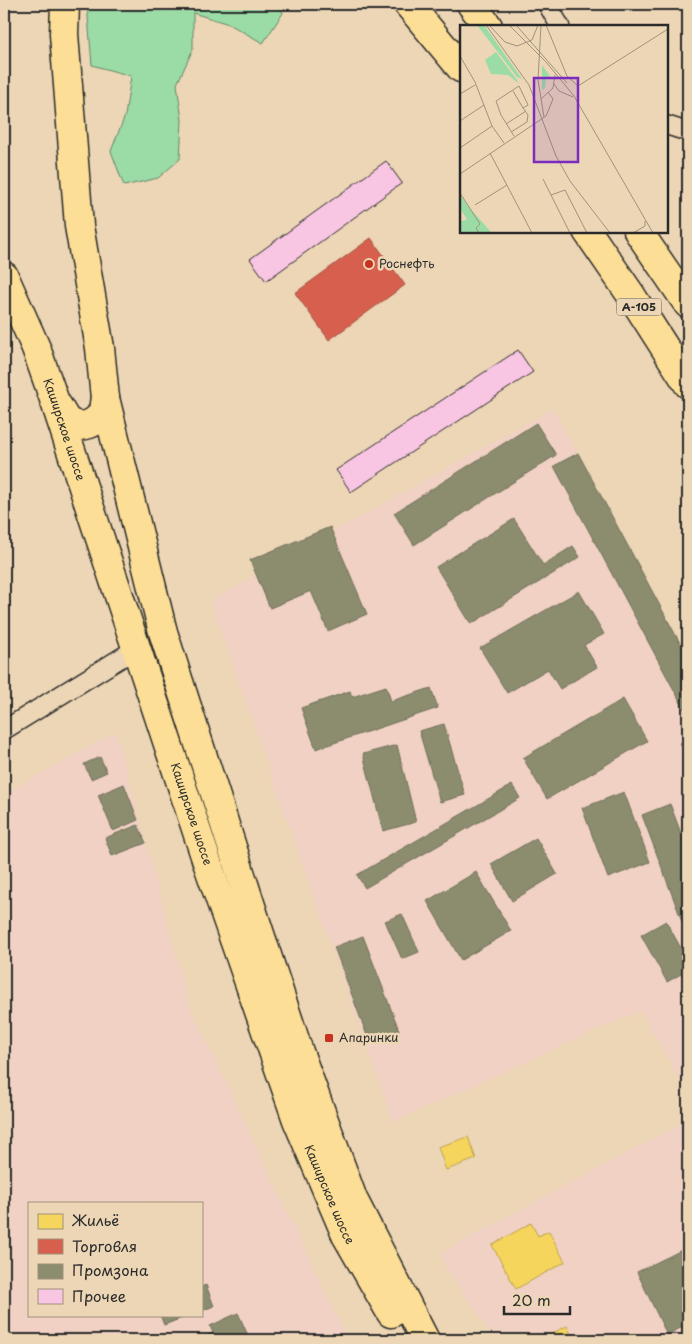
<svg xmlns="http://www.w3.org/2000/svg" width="692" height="1344" font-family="'Playpen Sans',sans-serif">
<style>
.built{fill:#f0d1c3;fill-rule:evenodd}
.green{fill:#9bdca6;stroke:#638468}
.homes{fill:#f6d55c;stroke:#b9a24d}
.shops{fill:#d6604d;stroke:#a35043}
.industry{fill:#8c8c6e;stroke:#6f6f5a}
.building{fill:#f8c5e3;stroke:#2b2b2b}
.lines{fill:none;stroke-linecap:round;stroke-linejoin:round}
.street-casing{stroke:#2b2b2b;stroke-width:21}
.primary-casing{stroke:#2b2b2b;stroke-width:31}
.highway-casing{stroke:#2b2b2b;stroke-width:31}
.street{stroke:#ecd6b5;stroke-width:18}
.primary{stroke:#fcde96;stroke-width:28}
.highway{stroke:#fcde96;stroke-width:28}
.poi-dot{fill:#c8321e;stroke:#ecd6b5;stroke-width:2}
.labels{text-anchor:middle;stroke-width:5;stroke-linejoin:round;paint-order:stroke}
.shield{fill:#ecd6b5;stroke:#655e54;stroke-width:1}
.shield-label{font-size:11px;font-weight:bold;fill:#2b2b2b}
.poi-label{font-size:12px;fill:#2b2b2b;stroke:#ecd6b5;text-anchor:start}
.street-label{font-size:12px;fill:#2b2b2b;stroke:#ecd6b5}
.inset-road{fill:none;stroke:#9f927e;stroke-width:1}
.view{fill:#7b2cbf;fill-opacity:0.15;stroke:#7b2cbf;stroke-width:2.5}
.inset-edge{fill:none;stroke:#2b2b2b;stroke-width:2.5}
</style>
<rect width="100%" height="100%" fill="#ecd6b5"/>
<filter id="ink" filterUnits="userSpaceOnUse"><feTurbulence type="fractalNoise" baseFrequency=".02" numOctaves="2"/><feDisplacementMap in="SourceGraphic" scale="10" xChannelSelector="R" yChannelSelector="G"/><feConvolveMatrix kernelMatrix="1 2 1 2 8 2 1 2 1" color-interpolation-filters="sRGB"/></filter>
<g filter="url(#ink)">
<path class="built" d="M 553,408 L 688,658 L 688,1093 L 640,1011 L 393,1122 L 210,601 Z
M 116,732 L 190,1006 L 348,1340 L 4,1340 L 4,794 ZM 29,1203 L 201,1203 L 201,1315 L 29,1315 Z
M 688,1120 L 688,1340 L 495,1340 L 445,1266 L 440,1253 Z"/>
<path class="green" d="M 87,4 L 279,4 L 283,13 L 263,43 L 229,24 L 193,13 L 193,49 L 177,84 L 182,120 L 180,159 L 158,178 L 124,186 L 111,151 L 125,116 L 131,76 L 92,65 Z"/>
<path class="homes" d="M 468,1137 L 476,1159 L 446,1170 L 438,1147 Z
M 531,1223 L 538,1236 L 549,1231 L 565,1262 L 516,1289 L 492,1245 Z
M 567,1326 L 574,1340 L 539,1340 Z"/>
<path class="shops" d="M 371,238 L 405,285 L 329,340 L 295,293 Z"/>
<path class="industry" d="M 536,423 L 556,455 L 414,545 L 394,513 Z
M 578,453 L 688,658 L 688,716 L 554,466 Z
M 514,519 L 543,565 L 573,546 L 580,557 L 471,624 L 436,567 Z
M 330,527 L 367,614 L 328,631 L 311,591 L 270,608 L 250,560 Z
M 579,591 L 604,634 L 584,645 L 597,667 L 560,689 L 548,669 L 507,693 L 480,648 Z
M 386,686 L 391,701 L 431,688 L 438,708 L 316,749 L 301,708 L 350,691 L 352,697 Z
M 623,699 L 647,741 L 547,799 L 523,758 Z
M 444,724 L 465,795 L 440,802 L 419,731 Z
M 688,739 L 688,757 L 680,743 Z
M 397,745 L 416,822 L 383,831 L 363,754 Z
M 100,757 L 107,772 L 91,779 L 84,764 Z
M 124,784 L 138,820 L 113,831 L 98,795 Z
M 512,785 L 520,798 L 365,888 L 357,875 Z
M 624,792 L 650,862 L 608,878 L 582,808 Z
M 670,804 L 688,852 L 688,937 L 642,815 Z
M 138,825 L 146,843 L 112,856 L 105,838 Z
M 536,838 L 557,874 L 512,901 L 491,864 Z
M 476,872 L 511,931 L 461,960 L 427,901 Z
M 402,914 L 419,952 L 402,959 L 385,921 Z
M 666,921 L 688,961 L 688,970 L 667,982 L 641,935 Z
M 363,936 L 399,1030 L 369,1041 L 334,947 Z
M 688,1247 L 688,1324 L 667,1335 L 637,1272 Z
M 206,1285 L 214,1306 L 201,1311 L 201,1287 Z
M 238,1313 L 250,1340 L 196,1340 L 213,1333 L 210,1326 Z
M 160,1315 L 190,1315 L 164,1325 Z"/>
<path class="building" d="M 386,161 L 402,183 L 266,281 L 250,259 Z
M 518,350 L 533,372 L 351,492 L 336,470 Z"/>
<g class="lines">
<defs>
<path id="street" d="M 547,4 L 560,26
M 666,125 L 688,132
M 4,730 L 137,648"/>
<g id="primary">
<path d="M 65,4 L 64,34 L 79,226 L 100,348 L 105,398 L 163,632 L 259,931 L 298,1049 L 353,1199 L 425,1340"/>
<path id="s1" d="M 4,276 L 36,348 L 55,402 L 207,862 L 297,1120 L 346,1235 L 391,1313"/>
<path d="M 57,405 C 61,410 64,419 69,422 C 81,430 98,424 103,410 C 104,406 104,402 105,398"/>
</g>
<path id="highway" d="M 408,4 L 461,68
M 471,4 L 488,26
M 587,231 L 631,295 L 688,384
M 638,231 L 688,304"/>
</defs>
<use href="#street" class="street-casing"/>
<use href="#primary" class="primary-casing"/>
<use href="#highway" class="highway-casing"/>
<use href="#street" class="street"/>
<use href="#primary" class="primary"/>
<use href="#highway" class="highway"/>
</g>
</g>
<g class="poi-dot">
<circle cx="369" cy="264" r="5"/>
<rect x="324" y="1033" width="10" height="10" rx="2.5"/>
</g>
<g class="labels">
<rect class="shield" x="616.5" y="298.5" width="45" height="17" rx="4"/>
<g class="shield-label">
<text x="639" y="311">А-105</text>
</g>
<g class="poi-label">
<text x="379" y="268">Роснефть</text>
<text x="339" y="1042">Апаринки</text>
</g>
<g class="street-label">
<text dy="4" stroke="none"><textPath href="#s1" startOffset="165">Каширское шоссе</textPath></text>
<text dy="4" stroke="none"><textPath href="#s1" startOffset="570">Каширское шоссе</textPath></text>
<text dy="4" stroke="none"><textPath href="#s1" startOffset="975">Каширское шоссе</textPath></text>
</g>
</g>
<g transform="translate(460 25)">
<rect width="208" height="208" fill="#ecd6b5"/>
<path d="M 17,0 L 24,0 L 62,54 L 57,52 ZM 36,27 L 57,55 L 58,58 L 48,50 L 31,49 L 25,35 ZM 82,40 L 92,54 L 86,54 L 85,63 L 82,65 ZM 0,169 L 8,181 L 31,207 L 0,207 L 0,197 L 7,194 L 0,184 Z" fill="#9bdca6"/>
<path class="inset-road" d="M 26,0 L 69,60 L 96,131 L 110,156 L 150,208M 29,0 L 45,17 L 57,21 L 72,15 L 78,0M 49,0 L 86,37 L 114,71 L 193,208M 56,0 L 107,58M 81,0 L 78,55 L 84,92M 86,0 L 107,51 L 118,61 L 208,4M 0,31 L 15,57 L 32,101 L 44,118M 94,59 L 99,66 L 113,72M 53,66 L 63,83M 0,69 L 15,60M 81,74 L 93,63 L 95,50M 0,96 L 24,80M 46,99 L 66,86M 51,107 L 67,97 L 68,90 L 63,83 L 68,80 L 59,61 L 36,76 L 41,90 L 54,111M 0,123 L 32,101M 30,128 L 72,208M 0,149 L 86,91 L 93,74 L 88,67M 83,154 L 110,208M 0,168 L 20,199 L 16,203 L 19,208M 91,170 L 105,165 L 127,208M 15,180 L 47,160M 173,208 L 185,201 L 185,196"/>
<path class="view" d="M 74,53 L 118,53 L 118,137 L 74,137 Z"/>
<rect width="208" height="208" class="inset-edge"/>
</g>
<rect width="692" height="1344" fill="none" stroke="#ecd6b5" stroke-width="20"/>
<rect x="10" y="10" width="672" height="1324" fill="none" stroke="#2b2b2b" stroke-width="2" filter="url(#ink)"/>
<rect x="28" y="1202" width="175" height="115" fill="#ecd6b5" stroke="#9f927e"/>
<rect x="38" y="1214" width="25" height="15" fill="#f6d55c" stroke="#9f927e"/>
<text x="72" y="1226" font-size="15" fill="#2b2b2b">Жильё</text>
<rect x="38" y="1239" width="25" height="15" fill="#d6604d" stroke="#9f927e"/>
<text x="72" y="1252" font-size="15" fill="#2b2b2b">Торговля</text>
<rect x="38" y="1264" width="25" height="15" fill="#8c8c6e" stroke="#9f927e"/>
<text x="72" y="1276" font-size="15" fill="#2b2b2b">Промзона</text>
<rect x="38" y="1289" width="25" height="15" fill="#f8c5e3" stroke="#9f927e"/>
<text x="72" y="1302" font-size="15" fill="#2b2b2b">Прочее</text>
<path d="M504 1306v8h66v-8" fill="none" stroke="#2b2b2b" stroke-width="2.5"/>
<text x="512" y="1306" font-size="15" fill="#2b2b2b" stroke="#ecd6b5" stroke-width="4" paint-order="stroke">20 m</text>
</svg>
